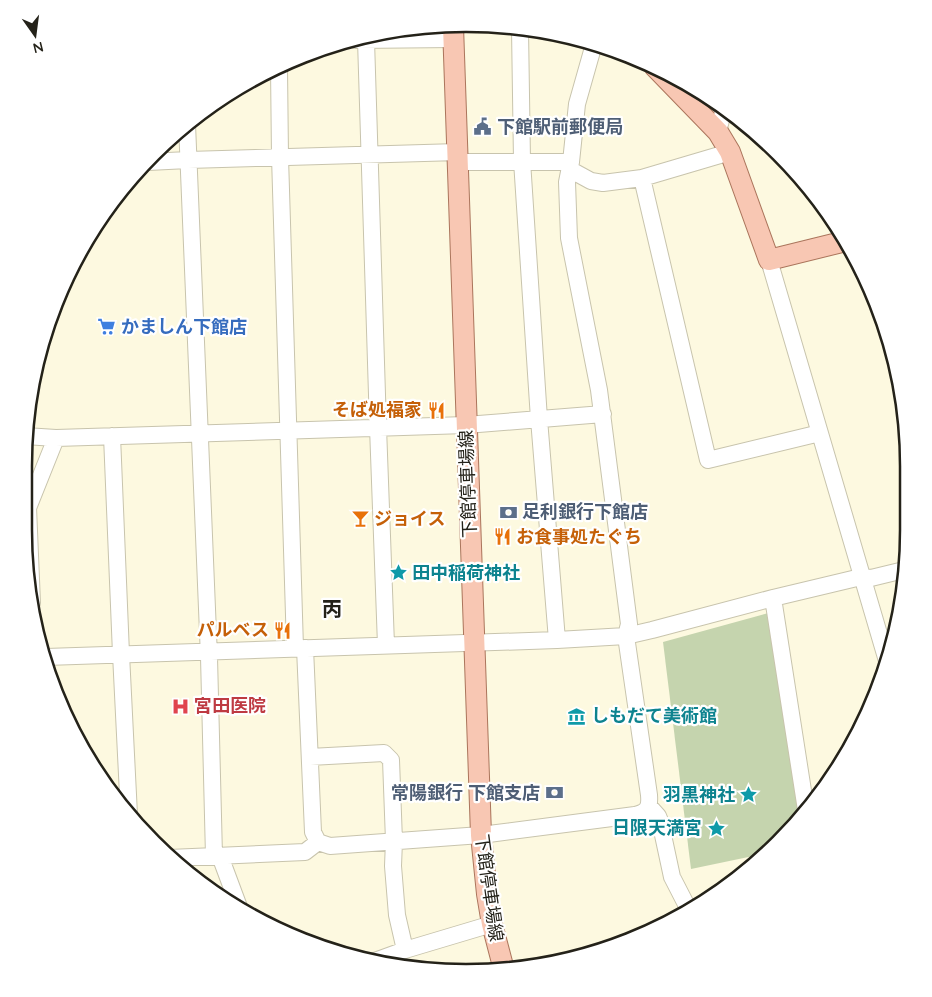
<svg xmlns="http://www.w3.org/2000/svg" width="932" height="997" font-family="Quicksand,'Noto Sans JP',sans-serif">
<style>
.green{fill:#c5d4ae}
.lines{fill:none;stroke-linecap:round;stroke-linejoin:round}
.minor-casing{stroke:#c8c4ad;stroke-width:18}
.major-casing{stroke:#ab755c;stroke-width:22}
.minor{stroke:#fff;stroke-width:16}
.major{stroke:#f8c7b3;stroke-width:20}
.labels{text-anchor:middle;stroke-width:4.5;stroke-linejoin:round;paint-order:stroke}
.service-label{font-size:18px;font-weight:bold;fill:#4e5e75;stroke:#fff;text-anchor:start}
.shop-label{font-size:18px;font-weight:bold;fill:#366cbe;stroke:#fff;text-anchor:start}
.food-label{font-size:18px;font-weight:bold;fill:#c56008;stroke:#fff;text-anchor:end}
.street-label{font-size:18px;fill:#242219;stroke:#fff}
.culture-label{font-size:18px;font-weight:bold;fill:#0d838f;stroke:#fff;text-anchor:start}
.health-label{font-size:18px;font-weight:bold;fill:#be3a42;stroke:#fff;text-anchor:start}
.quarter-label{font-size:20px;font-weight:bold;fill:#242219;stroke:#fff}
.rim{fill:none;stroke:#242219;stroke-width:2.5}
</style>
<rect width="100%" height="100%" fill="#fdf9e0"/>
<path class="green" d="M 772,612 L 805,812 L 779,844 L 767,853 L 691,869 L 663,642 Z"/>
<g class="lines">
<defs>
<path id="minor" d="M 520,29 L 522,161 L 539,419 L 557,640
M 356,40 L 454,39
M 366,40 L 378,427 L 386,645
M 279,68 L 280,157 L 295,648
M 187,124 L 209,657 L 214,856
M 718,132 L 724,108
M 148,162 L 188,160 L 458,152
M 458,162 L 571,162
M 569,169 L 591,181 L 603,183 L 642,178 L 730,152
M 642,178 L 708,460 L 820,433
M 769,260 L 887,661
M 25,436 L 56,438 L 466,425 L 603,414
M 112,436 L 121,654 L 129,815
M 28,507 L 32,603
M 28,508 L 56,438
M 773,598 L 806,810
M 305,648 L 313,832 L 318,842 L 330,846 L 481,835 L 635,815 C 648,812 650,807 649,795 L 626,636 L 629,624 L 599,390 L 569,238 L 567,182 L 571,162 L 577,104 L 594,44
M 46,657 L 557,640 L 626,636 L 652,630 L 773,598 L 861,577 L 871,578 L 904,570
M 310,757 L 384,753 L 391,760 L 394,841 L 393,866 L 397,915 L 405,950
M 649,806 L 658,816 L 660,821 L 672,877 L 690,912
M 220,856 L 239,907
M 169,858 L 305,852 L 318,842
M 372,962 L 405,950 L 492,924"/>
<path id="major" d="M 453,26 L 481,835 L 487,894 L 492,924 L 504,970
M 654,66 L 718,132 L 730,152 L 769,260 L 846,241"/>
</defs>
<use href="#minor" class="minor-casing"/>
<use href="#major" class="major-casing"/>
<use href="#minor" class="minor"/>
<use href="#major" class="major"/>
</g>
<defs>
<symbol id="civic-bare" viewBox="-9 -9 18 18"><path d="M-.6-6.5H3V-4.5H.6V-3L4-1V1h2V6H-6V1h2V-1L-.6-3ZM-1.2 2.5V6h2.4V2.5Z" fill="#5c6f8a" stroke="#fff" stroke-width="2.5" paint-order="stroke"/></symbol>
<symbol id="supermarket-bare" viewBox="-9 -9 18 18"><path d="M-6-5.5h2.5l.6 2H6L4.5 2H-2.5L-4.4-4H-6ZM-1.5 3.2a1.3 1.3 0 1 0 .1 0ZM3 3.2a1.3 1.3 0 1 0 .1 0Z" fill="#3f7fe0" stroke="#fff" stroke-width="2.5" paint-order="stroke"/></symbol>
<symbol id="restaurant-bare" viewBox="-9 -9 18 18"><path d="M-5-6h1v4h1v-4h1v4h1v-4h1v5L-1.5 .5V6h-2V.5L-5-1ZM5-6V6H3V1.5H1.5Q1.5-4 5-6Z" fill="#e8710a" stroke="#fff" stroke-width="2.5" paint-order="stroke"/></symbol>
<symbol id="bank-bare" viewBox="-9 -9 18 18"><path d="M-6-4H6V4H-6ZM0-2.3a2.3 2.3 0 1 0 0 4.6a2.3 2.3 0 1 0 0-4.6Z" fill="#5c6f8a" stroke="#fff" stroke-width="2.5" paint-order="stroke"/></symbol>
<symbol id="bar-bare" viewBox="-9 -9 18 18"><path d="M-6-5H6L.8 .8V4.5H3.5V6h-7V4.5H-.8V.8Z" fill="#e8710a" stroke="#fff" stroke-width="2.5" paint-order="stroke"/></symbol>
<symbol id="sight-bare" viewBox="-9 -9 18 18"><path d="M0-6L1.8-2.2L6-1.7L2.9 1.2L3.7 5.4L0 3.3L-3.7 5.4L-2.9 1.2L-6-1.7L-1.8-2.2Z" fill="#0f9aa8" stroke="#fff" stroke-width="2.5" paint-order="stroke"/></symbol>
<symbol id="hospital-bare" viewBox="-9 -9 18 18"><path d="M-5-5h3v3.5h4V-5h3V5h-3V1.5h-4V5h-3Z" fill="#e0444e" stroke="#fff" stroke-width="2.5" paint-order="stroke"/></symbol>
<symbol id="museum-bare" viewBox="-9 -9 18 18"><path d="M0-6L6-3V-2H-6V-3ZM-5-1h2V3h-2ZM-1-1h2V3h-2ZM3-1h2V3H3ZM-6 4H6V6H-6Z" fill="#0f9aa8" stroke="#fff" stroke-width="2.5" paint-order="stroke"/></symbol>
</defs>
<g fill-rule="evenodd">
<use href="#civic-bare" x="470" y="114" width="25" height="25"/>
<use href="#supermarket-bare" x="94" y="314" width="25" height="25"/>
<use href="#restaurant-bare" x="424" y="398" width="25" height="25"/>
<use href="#bank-bare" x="496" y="500" width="25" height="25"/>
<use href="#bar-bare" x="348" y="506" width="25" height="25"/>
<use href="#restaurant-bare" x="490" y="524" width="25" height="25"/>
<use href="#sight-bare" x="386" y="560" width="25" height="25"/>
<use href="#restaurant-bare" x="270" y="618" width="25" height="25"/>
<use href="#hospital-bare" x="168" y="694" width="25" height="25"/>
<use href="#museum-bare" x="564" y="704" width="25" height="25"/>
<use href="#bank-bare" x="542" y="780" width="25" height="25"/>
<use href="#sight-bare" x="736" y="782" width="25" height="25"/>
<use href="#sight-bare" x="704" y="816" width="25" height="25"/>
</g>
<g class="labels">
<g class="service-label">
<text x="497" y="133">下館駅前郵便局</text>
<text x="522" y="518">足利銀行下館店</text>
<text x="540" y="799" text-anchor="end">常陽銀行 下館支店</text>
</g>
<g class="shop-label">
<text x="121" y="333">かましん下館店</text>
</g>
<g class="food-label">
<text x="422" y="416">そば処福家</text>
<text x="374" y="525" text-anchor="start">ジョイス</text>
<text x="516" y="543" text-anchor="start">お食事処たぐち</text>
<text x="269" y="636">パルベス</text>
</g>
<g class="street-label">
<text transform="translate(468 484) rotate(-92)" y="6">下館停車場線</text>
<text transform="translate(489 888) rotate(82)" y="6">下館停車場線</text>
</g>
<g class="culture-label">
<text x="412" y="579">田中稲荷神社</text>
<text x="591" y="722">しもだて美術館</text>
<text x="735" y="801" text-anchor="end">羽黒神社</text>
<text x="702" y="834" text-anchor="end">日限天満宮</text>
</g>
<g class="health-label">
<text x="194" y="712">宮田医院</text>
</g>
<g class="quarter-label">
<text x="332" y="616">丙</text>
</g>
</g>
<path d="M0 0H932V997H0ZM466 32H466A434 434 0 0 1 900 466V530A434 434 0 0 1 466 964H466A434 434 0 0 1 32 530V466A434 434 0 0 1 466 32Z" fill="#fff" fill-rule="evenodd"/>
<path class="rim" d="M466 32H466A434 434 0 0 1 900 466V530A434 434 0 0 1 466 964H466A434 434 0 0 1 32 530V466A434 434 0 0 1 466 32Z"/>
<g transform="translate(35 35) rotate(166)" stroke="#ffffff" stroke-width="4" paint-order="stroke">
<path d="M0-4L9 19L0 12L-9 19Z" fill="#242219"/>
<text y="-8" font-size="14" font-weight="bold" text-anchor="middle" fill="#242219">N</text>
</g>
</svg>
